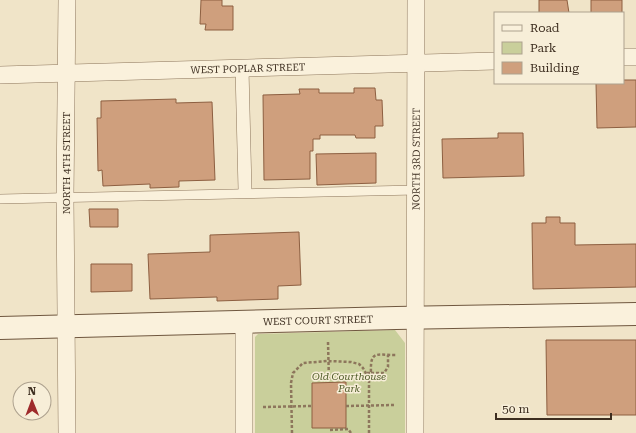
<svg xmlns="http://www.w3.org/2000/svg" width="636" height="433" font-family="'Roboto Serif',serif">
<style>
.green{fill:#c9cf9b}
.building{fill:#cf9f7d;stroke:#8d5f41}
.lines{fill:none;stroke-linecap:round;stroke-linejoin:round}
.service-casing{stroke:#8d765c;stroke-width:10}
.pedestrian-casing{stroke:#8d765c;stroke-width:14}
.minor-casing{stroke:#8d765c;stroke-width:18}
.secondary-casing{stroke:#6f573f;stroke-width:24}
.path{stroke:#8d765c;stroke-width:2.5;stroke-dasharray:3 2;stroke-linecap:butt}
.service{stroke:#faf1dc;stroke-width:9}
.pedestrian{stroke:#faf1dc;stroke-width:13}
.minor{stroke:#faf1dc;stroke-width:17}
.secondary{stroke:#faf1dc;stroke-width:22}
.labels{text-anchor:middle;stroke-width:3;stroke-linejoin:round;paint-order:stroke}
.street-label{font-size:10px;fill:#3d2e20;stroke:#f7eed8}
.park-label{font-size:10px;font-style:italic;fill:#4d5a26;stroke:#f7eed8}
</style>
<rect width="100%" height="100%" fill="#f0e4c8"/>
<path class="green" d="M 395,330 L 405,343 L 405,433 L 255,433 L 255,337 L 258,334 Z"/>
<path class="building" d="M 201,0 L 222,0 L 222,6 L 233,6 L 233,30 L 205,30 L 206,24 L 200,24 Z
M 539,0 L 567,0 L 569,13 L 539,13 Z
M 591,0 L 622,0 L 622,13 L 591,13 Z
M 623,80 L 636,80 L 636,127 L 597,128 L 596,83 L 623,83 Z
M 354,88 L 375,88 L 376,100 L 382,100 L 383,126 L 375,126 L 375,138 L 356,138 L 355,135 L 320,135 L 320,139 L 313,139 L 313,151 L 310,151 L 310,179 L 264,180 L 263,95 L 300,94 L 299,89 L 319,89 L 319,93 L 354,93 Z
M 176,99 L 176,103 L 212,102 L 215,180 L 179,181 L 179,187 L 150,188 L 150,184 L 103,186 L 102,170 L 98,171 L 97,118 L 101,118 L 101,101 Z
M 498,133 L 523,133 L 524,176 L 443,178 L 442,139 L 498,138 Z
M 376,153 L 376,183 L 317,185 L 316,154 Z
M 89,209 L 118,209 L 118,227 L 90,227 Z
M 546,217 L 560,217 L 560,223 L 575,223 L 575,245 L 636,244 L 636,287 L 533,289 L 532,223 L 546,223 Z
M 299,232 L 301,285 L 278,286 L 278,299 L 217,301 L 217,297 L 150,299 L 148,254 L 210,252 L 210,235 Z
M 91,264 L 132,264 L 132,291 L 91,292 Z
M 546,340 L 636,340 L 636,415 L 547,415 Z
M 346,382 L 346,428 L 312,428 L 312,383 Z"/>
<g class="lines">
<defs>
<path id="service" d="M 0,199 L 417,190"/>
<path id="pedestrian" d="M 242,69 L 245,190"/>
<g id="minor">
<path d="M 67,0 L 65,197 L 67,433"/>
<path d="M 623,57 L 636,57"/>
<path id="s1" d="M 0,75 L 495,61"/>
<path d="M 244,433 L 244,321"/>
<path id="s2" d="M 415,433 L 416,0"/>
</g>
<g id="secondary">
<path id="s3" d="M 0,328 L 396,318 L 636,314"/>
</g>
</defs>
<use href="#service" class="service-casing"/>
<use href="#pedestrian" class="pedestrian-casing"/>
<use href="#minor" class="minor-casing"/>
<use href="#secondary" class="secondary-casing"/>
<path class="path" d="M 328,342 L 329,382
M 367,373 L 371,373 C 370,350 376,355 396,355
M 371,373 L 384,373 L 388,367 L 388,355
M 346,406 L 395,405
M 263,407 L 312,406
M 330,430 L 348,429 L 351,433
M 292,433 L 291,383 L 293,373 L 303,363 L 328,361 L 351,362 L 359,364 L 363,368 L 369,379 L 369,433"/>
<use href="#service" class="service"/>
<use href="#pedestrian" class="pedestrian"/>
<use href="#minor" class="minor"/>
<use href="#secondary" class="secondary"/>
</g>
<g class="labels">
<g class="street-label">
<text dy="4" stroke="none"><textPath href="#s1" startOffset="248">WEST POPLAR STREET</textPath></text>
<text dy="4" stroke="none"><textPath href="#s2" startOffset="274">NORTH 3RD STREET</textPath></text>
<text transform="translate(66 163) rotate(-90)" y="4">NORTH 4TH STREET</text>
<text dy="4" stroke="none"><textPath href="#s3" startOffset="318">WEST COURT STREET</textPath></text>
</g>
<g class="park-label">
<text x="349" y="380">Old Courthouse<tspan x="349" dy="12">Park</tspan></text>
</g>
</g>
<rect x="494" y="12" width="130" height="72" fill="#f7eed8" stroke="#ada18e"/>
<rect x="502" y="25" width="20" height="6" fill="#faf1dc" stroke="#ada18e"/>
<text x="530" y="32" font-size="12" fill="#3d2e20">Road</text>
<rect x="502" y="42" width="20" height="12" fill="#c9cf9b" stroke="#ada18e"/>
<text x="530" y="52" font-size="12" fill="#3d2e20">Park</text>
<rect x="502" y="62" width="20" height="12" fill="#cf9f7d" stroke="#ada18e"/>
<text x="530" y="72" font-size="12" fill="#3d2e20">Building</text>
<g transform="translate(32 401) rotate(359)"><circle r="19" fill="#f7eed8" stroke="#ada18e"/>
<path d="M0-3L7 15L0 10L-7 15Z" fill="#9e2a2b"/>
<text y="-6" font-size="11" font-weight="bold" text-anchor="middle" fill="#3d2e20">N</text>
</g>
<path d="M496 413v6h115v-6" fill="none" stroke="#3d2e20" stroke-width="2"/>
<text x="502" y="413" font-size="12" fill="#3d2e20" stroke="#f7eed8" stroke-width="3" paint-order="stroke">50 m</text>
</svg>
